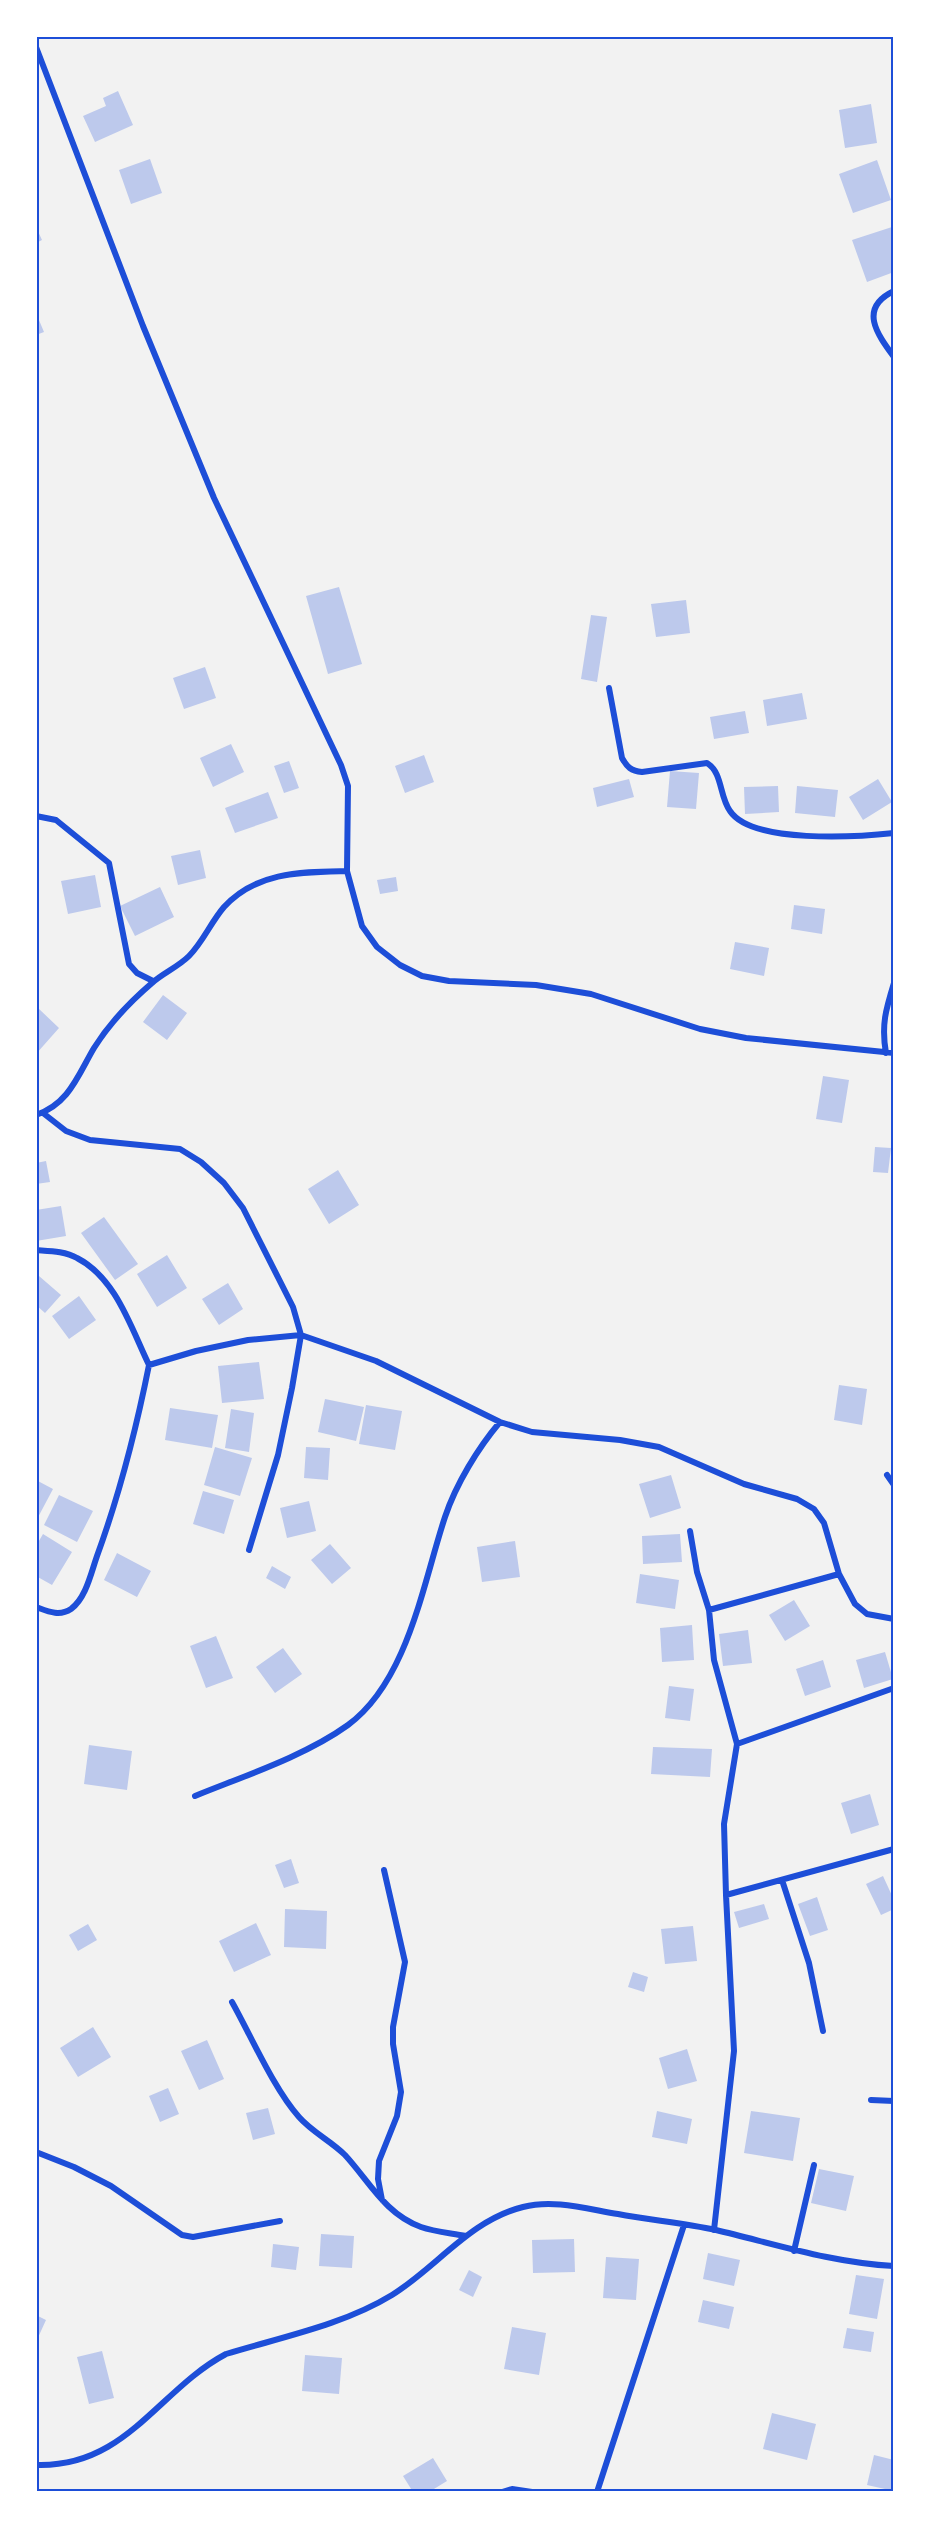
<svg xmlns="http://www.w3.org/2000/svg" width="930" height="2528" font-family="Montserrat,sans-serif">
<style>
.building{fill:#bdc9ec}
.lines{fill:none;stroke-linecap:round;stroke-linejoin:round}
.minor{stroke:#1d4ed8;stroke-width:6}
.neatline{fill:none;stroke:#1d4ed8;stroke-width:2}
</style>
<rect width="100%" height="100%" fill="#f2f2f2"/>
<path class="building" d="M 118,91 L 133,125 L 95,142 L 83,116 L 106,106 L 103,98 Z
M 871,104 L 877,143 L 845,148 L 839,110 Z
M 150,159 L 162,193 L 131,204 L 119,170 Z
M 877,160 L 891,200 L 853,213 L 839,174 Z
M 36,227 L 42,240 L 36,243 Z
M 892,227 L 894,233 L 894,272 L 867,282 L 852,240 Z
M 36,313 L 44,332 L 36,335 Z
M 339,587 L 362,664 L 328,674 L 306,596 Z
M 686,600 L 690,633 L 656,637 L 651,604 Z
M 591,615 L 607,617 L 597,682 L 581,679 Z
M 205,667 L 216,698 L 184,709 L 173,678 Z
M 802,693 L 807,719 L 767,726 L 763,700 Z
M 745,711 L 749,733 L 714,739 L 710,717 Z
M 231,744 L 244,772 L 213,787 L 200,758 Z
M 424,755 L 434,782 L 405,793 L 395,766 Z
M 289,761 L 299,788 L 284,793 L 274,766 Z
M 670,771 L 699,773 L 696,809 L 667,807 Z
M 629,779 L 634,797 L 597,807 L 593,788 Z
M 878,779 L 892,802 L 863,820 L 849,797 Z
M 778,786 L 779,812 L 745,814 L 744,787 Z
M 797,786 L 838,790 L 835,817 L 795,813 Z
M 268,792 L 278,818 L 235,833 L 225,808 Z
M 200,850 L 206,878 L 178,885 L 171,856 Z
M 95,875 L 101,907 L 68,914 L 61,881 Z
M 396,877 L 398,891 L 380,894 L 377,880 Z
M 160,887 L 174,917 L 135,936 L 120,906 Z
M 794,905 L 825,909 L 822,934 L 791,929 Z
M 735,942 L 769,948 L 764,976 L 730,969 Z
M 163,995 L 187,1013 L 167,1040 L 143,1022 Z
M 38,1008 L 59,1028 L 36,1054 L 36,1010 Z
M 823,1076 L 849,1080 L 842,1123 L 816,1119 Z
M 875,1147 L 891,1148 L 888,1173 L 873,1172 Z
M 46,1161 L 50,1182 L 36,1184 L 36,1163 Z
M 338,1170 L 359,1205 L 329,1224 L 308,1189 Z
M 61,1206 L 66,1236 L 36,1241 L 36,1210 Z
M 104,1217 L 138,1264 L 115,1280 L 81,1233 Z
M 167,1255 L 187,1288 L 157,1307 L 137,1274 Z
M 39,1276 L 61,1295 L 45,1313 L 36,1305 L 36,1279 Z
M 228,1283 L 243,1309 L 219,1325 L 202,1299 Z
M 79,1296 L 96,1320 L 69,1339 L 52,1316 Z
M 259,1362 L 264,1399 L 222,1403 L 218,1366 Z
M 839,1385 L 867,1389 L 862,1425 L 834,1420 Z
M 325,1399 L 364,1407 L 356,1441 L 318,1432 Z
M 366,1405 L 402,1411 L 395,1450 L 359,1444 Z
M 170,1408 L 218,1415 L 212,1448 L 165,1440 Z
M 231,1409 L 254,1413 L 249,1452 L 225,1448 Z
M 215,1447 L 252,1458 L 240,1496 L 204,1485 Z
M 306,1447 L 330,1448 L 328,1480 L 304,1478 Z
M 671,1475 L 681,1508 L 650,1518 L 639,1484 Z
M 36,1480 L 53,1489 L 36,1521 Z
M 203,1491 L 234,1500 L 224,1534 L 193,1524 Z
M 59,1495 L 93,1511 L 77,1542 L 44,1525 Z
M 309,1501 L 316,1531 L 287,1538 L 280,1508 Z
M 43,1534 L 72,1552 L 52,1585 L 36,1576 L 36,1546 Z
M 680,1534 L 682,1562 L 643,1564 L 642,1536 Z
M 515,1541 L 520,1577 L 482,1582 L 477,1547 Z
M 330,1544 L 351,1568 L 332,1584 L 311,1560 Z
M 117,1553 L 151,1571 L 137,1597 L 104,1580 Z
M 272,1566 L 291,1577 L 285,1589 L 266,1578 Z
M 640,1574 L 679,1580 L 675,1609 L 636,1603 Z
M 794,1600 L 810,1626 L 785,1641 L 769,1615 Z
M 692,1625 L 694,1660 L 662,1662 L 660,1628 Z
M 748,1630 L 752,1663 L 723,1666 L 719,1634 Z
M 216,1636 L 233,1678 L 206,1688 L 190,1646 Z
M 283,1648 L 302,1674 L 275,1693 L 256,1667 Z
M 885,1652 L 893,1679 L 864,1688 L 856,1660 Z
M 823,1660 L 831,1687 L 805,1696 L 796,1669 Z
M 669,1686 L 694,1689 L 690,1721 L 665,1718 Z
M 89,1745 L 132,1751 L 127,1790 L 84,1784 Z
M 653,1747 L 712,1749 L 710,1777 L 651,1774 Z
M 870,1794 L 879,1825 L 851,1834 L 841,1803 Z
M 291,1859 L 299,1883 L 284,1888 L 275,1865 Z
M 883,1876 L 894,1900 L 894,1909 L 881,1915 L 866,1884 Z
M 817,1897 L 828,1930 L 810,1936 L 798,1904 Z
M 764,1904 L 769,1919 L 739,1928 L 734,1912 Z
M 285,1909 L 327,1911 L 326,1949 L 284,1947 Z
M 256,1923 L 271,1955 L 234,1972 L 219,1941 Z
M 88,1924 L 97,1940 L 78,1951 L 69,1935 Z
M 693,1926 L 697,1961 L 665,1964 L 661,1929 Z
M 633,1972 L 648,1977 L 644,1992 L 628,1987 Z
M 93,2027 L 111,2057 L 78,2077 L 60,2048 Z
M 207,2040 L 224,2079 L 199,2090 L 181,2051 Z
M 687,2049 L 697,2081 L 668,2089 L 659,2058 Z
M 168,2088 L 179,2114 L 160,2122 L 149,2096 Z
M 268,2108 L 275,2134 L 253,2140 L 246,2113 Z
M 657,2111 L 692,2119 L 687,2144 L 652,2137 Z
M 751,2111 L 800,2118 L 793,2161 L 744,2153 Z
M 819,2169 L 854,2176 L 846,2211 L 811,2203 Z
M 321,2234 L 354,2236 L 352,2268 L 319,2266 Z
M 574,2239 L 575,2272 L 533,2273 L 532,2240 Z
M 273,2244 L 299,2247 L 296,2270 L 271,2267 Z
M 708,2253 L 740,2260 L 734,2286 L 703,2279 Z
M 606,2257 L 639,2259 L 636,2300 L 603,2298 Z
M 469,2270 L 482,2277 L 473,2297 L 459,2290 Z
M 856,2275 L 884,2279 L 877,2319 L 849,2314 Z
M 703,2300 L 734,2307 L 729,2329 L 698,2322 Z
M 36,2315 L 46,2320 L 36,2342 Z
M 512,2327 L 546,2333 L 539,2375 L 504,2369 Z
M 847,2328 L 874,2332 L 871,2352 L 843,2348 Z
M 102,2351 L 114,2398 L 89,2404 L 77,2357 Z
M 305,2355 L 342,2358 L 339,2394 L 302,2391 Z
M 772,2413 L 816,2424 L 807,2460 L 763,2449 Z
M 874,2455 L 894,2460 L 894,2491 L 867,2485 Z
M 433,2458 L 447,2481 L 429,2492 L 413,2492 L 403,2476 Z"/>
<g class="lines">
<path class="minor" d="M 36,47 L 143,326 L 214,498 L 341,765 L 348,786 L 347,871 L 362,926 L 377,947 L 400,965 L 422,976 L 449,981 L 536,985 L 591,994 L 700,1029 L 746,1038 L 894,1053
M 894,291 C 858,308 877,334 894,357
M 609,688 L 622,758 C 627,767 631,771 642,772 L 707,763 C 723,773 719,796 730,811 C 752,844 857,837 894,833
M 36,816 L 56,820 L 109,863 L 129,964 L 137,973 L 153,981
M 886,1053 C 881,1025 886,1009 894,983
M 43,1113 L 66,1131 L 90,1140 L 180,1149 L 201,1162 L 224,1183 L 243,1208 L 293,1307 L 301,1335 L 292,1388 L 278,1455 L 249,1550
M 36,1115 C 69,1104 78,1075 94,1048 C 109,1024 131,1001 152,983 C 163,973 178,967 189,956 C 203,942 211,922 224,907 C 257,871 303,872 347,871
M 36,1250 C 49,1251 65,1251 77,1258 C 116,1278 131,1328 149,1365 L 196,1351 L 248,1340 L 301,1335 L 376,1361 L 500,1422 L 532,1432 L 620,1440 L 659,1447 L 744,1484 L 797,1499 L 814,1509 L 824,1523 L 839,1574 L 855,1604 L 867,1614 L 894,1619
M 887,1475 L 894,1485
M 690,1531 L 697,1572 L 709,1610
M 36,1607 C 47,1611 59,1617 71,1609 C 86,1598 91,1573 97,1556 C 120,1493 136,1430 149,1365
M 737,1744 L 894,1688
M 195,1796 C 244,1776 305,1756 348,1725 C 408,1681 423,1583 445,1517 C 456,1484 478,1448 500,1422
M 782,1880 L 809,1963 L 823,2031
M 726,1895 L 724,1824 L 737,1744 L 714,1660 L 709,1610 L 839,1574
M 232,2002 C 251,2036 274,2089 299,2117 C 312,2132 331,2141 345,2155 C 369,2181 385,2214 421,2227 C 435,2232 451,2233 466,2236
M 871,2100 L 894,2101
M 36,2152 L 74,2167 L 111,2186 L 182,2235 L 193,2237 L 280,2221
M 382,2200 L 378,2179 L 379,2161 L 397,2116 L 401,2092 L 393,2044 L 393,2027 L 405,1962 L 384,1870
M 714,2230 L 734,2051 L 726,1895 L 894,1849
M 794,2251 L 814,2165
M 36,2465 C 126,2468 158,2390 226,2354 C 282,2337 343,2325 392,2295 C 437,2267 470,2220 523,2207 C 554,2199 587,2209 618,2214 C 650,2220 684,2223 716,2230 C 775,2244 833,2263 894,2266
M 502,2492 L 512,2489 L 532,2492
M 597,2492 L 684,2225"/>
</g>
<rect width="930" height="2528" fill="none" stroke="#ffffff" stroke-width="75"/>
<rect x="38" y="38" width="854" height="2452" class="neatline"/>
</svg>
